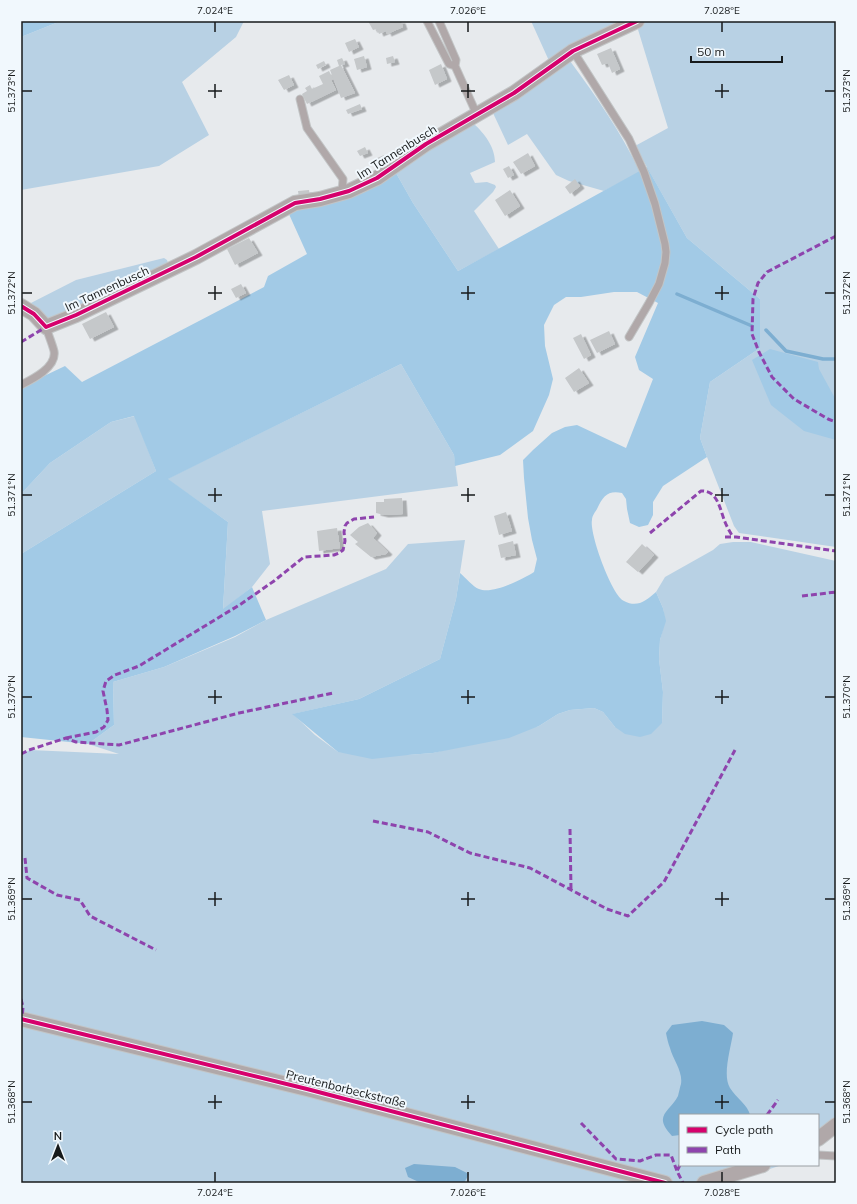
<svg xmlns="http://www.w3.org/2000/svg" width="857" height="1204" font-family="Mulish,sans-serif">
<style>
.green{fill:#b8d1e4}
.forest{fill:#a2cae6}
.water{fill:#7daed1}
.lines{fill:none;stroke-linecap:round;stroke-linejoin:round}
.stream{stroke:#7daed1;stroke-width:3.5}
.building{fill:#c5c8ca;filter:url(#shadow)}
.lane-casing{stroke:#c2c5c6;stroke-width:9}
.street-casing{stroke:#c2c5c6;stroke-width:16}
.lane{stroke:#b0a8a9;stroke-width:7}
.street{stroke:#b0a8a9;stroke-width:14}
.quiet{stroke:#8e44ad;stroke-width:3;stroke-dasharray:6 3;stroke-linecap:butt}
.cycleway-casing{stroke:#f1f8fd;stroke-width:6}
.cycleway{stroke:#d6006c;stroke-width:4}
.ticks{fill:none;stroke:#171a1b;stroke-width:1.5}
.labels{text-anchor:middle;stroke-width:4;stroke-linejoin:round;paint-order:stroke}
.street-label{font-size:12px;fill:#171a1b;stroke:#f1f8fd}
.neatline{fill:none;stroke:#171a1b;stroke-width:1.5}
.ticks-label{font-size:10px;text-anchor:middle;fill:#171a1b}
</style>
<defs>
<filter id="shadow"><feDropShadow dx="4.5" dy="2.5" stdDeviation="0" flood-color="#0004"/></filter>
</defs>
<rect width="100%" height="100%" fill="#e7eaed"/>
<path class="green" d="M 61,21 L 244,21 L 236,37 L 182,82 L 209,135 L 159,166 L 21,190 L 21,37 Z
M 531,21 L 836,21 L 836,547 L 739,533 L 734,526 L 707,457 L 700,438 L 710,382 L 760,348 L 760,299 L 687,238 L 635,146 L 668,128 L 636,23 L 550,63 Z
M 570,61 C 596,96 621,132 640,172 L 604,191 L 569,181 L 556,175 L 527,134 L 508,145 L 493,113 Z
M 474,124 C 484,133 495,147 495,162 L 470,173 L 475,183 L 487,182 L 495,185 L 496,187 L 493,192 L 474,211 L 499,249 L 458,271 L 413,203 L 396,173 L 433,146 Z
M 164,258 L 167,260 L 170,268 L 46,324 L 27,305 L 76,280 Z
M 401,364 L 454,455 L 458,486 L 262,511 L 270,564 L 252,587 L 223,610 L 228,522 L 167,479 Z
M 135,416 L 156,471 L 21,554 L 21,494 L 50,463 L 111,422 Z
M 465,540 L 456,599 L 440,659 L 359,699 L 293,714 L 315,735 L 338,752 L 408,755 L 433,753 L 539,726 L 558,714 L 570,710 L 594,708 L 603,712 L 615,727 L 662,723 L 663,692 L 659,659 L 660,640 L 665,621 L 663,608 L 656,592 L 665,577 L 713,550 L 720,544 L 733,542 L 751,542 L 836,561 L 836,1129 L 818,1144 L 818,1115 L 680,1115 L 680,1165 L 782,1165 L 726,1183 L 21,1183 L 21,1019 L 23,1018 L 23,1007 L 21,997 L 21,754 L 30,750 L 119,754 L 88,744 L 114,725 L 113,682 L 164,667 L 235,637 L 266,620 L 386,569 L 408,544 Z"/>
<path class="forest" d="M 21,21 L 61,21 L 21,37 Z
M 647,167 L 687,238 L 760,299 L 760,348 L 710,382 L 700,438 L 707,457 L 663,486 L 653,502 L 653,515 L 648,525 L 639,527 L 630,523 L 627,509 L 626,499 L 622,493 C 608,490 603,496 597,509 C 595,512 592,516 592,520 C 589,533 612,596 624,601 C 637,608 646,601 656,592 L 663,608 L 666,621 L 660,640 L 659,659 L 663,692 L 662,723 L 651,734 L 640,737 L 625,734 L 615,727 L 603,712 L 594,708 L 570,710 L 558,714 L 539,726 L 509,738 L 433,753 L 408,755 L 372,759 L 338,752 L 292,714 L 359,699 L 440,659 L 456,599 L 460,573 C 465,577 473,587 479,589 C 492,595 523,579 534,572 L 537,559 L 532,540 L 528,518 L 524,478 L 523,460 L 533,450 L 552,433 L 565,427 L 577,425 L 626,448 L 653,379 L 639,370 L 635,357 L 658,303 L 637,292 L 614,292 L 581,297 L 566,297 L 554,305 L 544,325 L 545,346 L 553,379 L 549,395 L 533,431 L 500,455 L 455,466 L 454,455 L 401,364 L 168,479 L 228,522 L 223,609 L 252,587 L 266,620 L 235,636 L 164,667 L 113,682 L 114,725 L 88,744 L 21,737 L 21,554 L 156,471 L 134,416 L 111,422 L 50,463 L 21,494 L 21,387 L 65,366 L 82,382 L 264,287 L 268,276 L 307,254 L 288,212 L 396,173 L 413,203 L 458,271 Z
M 770,349 L 818,362 L 819,369 L 836,400 L 836,440 L 804,431 L 771,405 L 752,360 Z"/>
<path class="water" d="M 702,1021 L 724,1025 L 733,1033 C 731,1048 722,1075 730,1088 C 736,1098 748,1105 750,1115 L 680,1115 L 680,1135 L 672,1136 C 652,1115 670,1112 678,1096 C 679,1092 680,1087 681,1084 C 683,1071 673,1060 670,1048 C 668,1043 667,1038 666,1033 L 672,1025 Z
M 414,1164 L 455,1167 L 469,1174 L 464,1183 L 421,1183 L 408,1177 L 405,1168 Z"/>
<g class="lines">
<path class="stream" d="M 677,294 L 752,326
M 766,330 L 786,351 L 823,359 L 836,359"/>
</g>
<path class="building" d="M 368,21 L 401,21 L 403,27 L 387,34 L 386,31 L 379,34 L 377,29 L 373,30 Z
M 355,39 L 359,47 L 349,52 L 345,43 Z
M 611,48 L 620,69 L 612,73 L 608,63 L 602,65 L 597,54 Z
M 364,56 L 367,67 L 357,70 L 354,59 Z
M 393,56 L 395,62 L 387,64 L 386,58 Z
M 342,58 L 345,64 L 341,65 L 355,93 L 341,98 L 330,70 L 339,66 L 337,60 Z
M 324,61 L 326,65 L 318,69 L 316,65 Z
M 441,64 L 447,79 L 435,85 L 429,70 Z
M 329,71 L 333,79 L 331,80 L 336,90 L 307,104 L 302,94 L 307,91 L 305,88 L 310,85 L 312,89 L 323,84 L 319,76 Z
M 289,75 L 294,85 L 284,90 L 278,80 Z
M 360,104 L 362,109 L 348,114 L 346,110 Z
M 365,147 L 368,153 L 360,156 L 357,151 Z
M 528,153 L 535,166 L 521,174 L 513,162 Z
M 384,155 L 386,160 L 377,164 L 375,159 Z
M 509,166 L 514,175 L 508,178 L 503,169 Z
M 575,179 L 580,186 L 570,194 L 565,187 Z
M 309,190 L 310,197 L 299,198 L 298,191 Z
M 510,190 L 520,206 L 505,216 L 495,200 Z
M 249,238 L 258,253 L 235,265 L 227,249 Z
M 241,284 L 246,293 L 236,298 L 231,289 Z
M 106,312 L 114,327 L 90,339 L 82,324 Z
M 609,331 L 615,344 L 597,353 L 590,340 Z
M 581,334 L 591,355 L 584,359 L 573,338 Z
M 579,368 L 589,383 L 574,392 L 565,378 Z
M 402,498 L 403,514 L 384,515 L 376,513 L 376,502 L 384,502 L 384,499 Z
M 506,512 L 512,531 L 499,535 L 494,516 Z
M 368,523 L 377,533 L 373,538 L 388,552 L 386,554 L 371,557 L 355,544 L 358,542 L 350,535 L 359,527 Z
M 337,528 L 340,548 L 319,551 L 317,531 Z
M 513,541 L 516,555 L 501,558 L 498,545 Z
M 642,544 L 654,555 L 638,572 L 626,562 Z"/>
<g class="lines">
<defs>
<path id="lane" d="M 427,21 L 449,64 L 455,66
M 439,21 L 456,60 L 455,66 L 477,115
M 573,51 L 629,139 L 644,172 L 655,204 L 665,244 L 666,252 L 665,263 L 659,284 L 649,303 L 629,337
M 300,99 L 307,128 L 343,179 L 342,193
M 21,385 C 33,379 57,367 54,351 C 52,343 48,334 46,327
M 818,1155 L 836,1156"/>
<path id="street" d="M 21,306 L 34,314 L 46,327 L 76,315 L 196,257 L 295,203 L 320,199 L 349,191 L 377,178 L 426,144 L 514,93 L 573,51 L 637,21
M 21,1019 L 307,1089 L 665,1183
M 818,1139 L 836,1125
M 704,1183 L 763,1165"/>
</defs>
<use href="#lane" class="lane-casing"/>
<use href="#street" class="street-casing"/>
<use href="#lane" class="lane"/>
<use href="#street" class="street"/>
<path class="quiet" d="M 836,236 L 767,272 L 758,283 L 753,299 L 752,334 L 759,352 L 772,377 L 794,399 L 828,419 L 836,422
M 21,342 L 46,327
M 650,533 L 701,491 C 718,490 720,510 725,522 C 727,527 730,532 733,537
M 725,537 L 736,537 L 836,551
M 802,596 L 836,592
M 66,738 L 96,732 L 104,727 L 108,720 L 107,710 L 103,691 L 106,681 L 115,675 L 139,666 L 241,604 L 274,581 L 304,557 L 334,555 L 339,553 L 343,550 L 344,546 L 345,541 L 344,532 L 345,526 L 347,523 L 354,519 L 374,517
M 21,754 L 29,750 L 66,738 L 76,742 L 119,745 L 239,713 L 333,693
M 373,821 L 428,832 L 470,853 L 530,868 L 607,909 L 628,916 L 664,882 L 735,750
M 570,829 L 571,890
M 25,858 L 27,878 L 57,895 L 80,900 L 90,916 L 156,950
M 21,999 L 23,1007 L 22,1019
M 767,1115 L 778,1100
M 581,1123 L 616,1159 L 640,1161 L 656,1155 L 671,1155 L 677,1171
M 680,1165 L 677,1171 L 683,1183"/>
<defs>
<path id="cycleway" d="M 21,306 L 34,314 L 46,327 L 76,315 L 196,257 L 295,203 L 320,199 L 349,191 L 377,178 L 426,144 L 514,93 L 573,51 L 637,21
M 21,1019 L 307,1089 L 665,1183"/>
</defs>
<use href="#cycleway" class="cycleway-casing"/>
<use href="#cycleway" class="cycleway"/>
</g>
<path class="ticks" d="M 215,22 L 215,32M 468,22 L 468,32M 722,22 L 722,32M 215,84 L 215,98M 468,84 L 468,98M 722,84 L 722,98M 22,91 L 32,91M 208,91 L 222,91M 461,91 L 475,91M 715,91 L 729,91M 825,91 L 835,91M 215,286 L 215,300M 468,286 L 468,300M 722,286 L 722,300M 22,293 L 32,293M 208,293 L 222,293M 461,293 L 475,293M 715,293 L 729,293M 825,293 L 835,293M 215,488 L 215,502M 468,488 L 468,502M 722,488 L 722,502M 22,495 L 32,495M 208,495 L 222,495M 461,495 L 475,495M 715,495 L 729,495M 825,495 L 835,495M 215,690 L 215,704M 468,690 L 468,704M 722,690 L 722,704M 22,697 L 32,697M 208,697 L 222,697M 461,697 L 475,697M 715,697 L 729,697M 825,697 L 835,697M 215,892 L 215,906M 468,892 L 468,906M 722,892 L 722,906M 22,899 L 32,899M 208,899 L 222,899M 461,899 L 475,899M 715,899 L 729,899M 825,899 L 835,899M 215,1095 L 215,1109M 468,1095 L 468,1109M 722,1095 L 722,1109M 22,1102 L 32,1102M 208,1102 L 222,1102M 461,1102 L 475,1102M 715,1102 L 729,1102M 825,1102 L 835,1102M 215,1172 L 215,1182M 468,1172 L 468,1182M 722,1172 L 722,1182"/>
<g class="labels">
<g class="street-label">
<text transform="translate(397 152) rotate(-32)" y="4">Im Tannenbusch</text>
<text transform="translate(107 289) rotate(-25)" y="4">Im Tannenbusch</text>
<text transform="translate(346 1089) rotate(14)" y="4">Preutenborbeckstraße</text>
</g>
</g>
<rect width="857" height="1204" fill="none" stroke="#f1f8fd" stroke-width="44"/>
<rect x="679" y="1114" width="140" height="52" fill="#f1f8fd" stroke="#9a9fa3"/>
<rect x="687" y="1127" width="20" height="6" fill="#d6006c" stroke="#9a9fa3"/>
<text x="715" y="1134" font-size="12" fill="#171a1b">Cycle path</text>
<rect x="687" y="1147" width="20" height="6" fill="#8e44ad" stroke="#9a9fa3"/>
<text x="715" y="1154" font-size="12" fill="#171a1b">Path</text>
<g transform="translate(58 1146)" stroke="#f1f8fd" stroke-width="3" paint-order="stroke">
<path d="M0-3L7 15L0 10L-7 15Z" fill="#171a1b"/>
<text y="-6" font-size="11" font-weight="bold" text-anchor="middle" fill="#171a1b">N</text>
</g>
<path d="M691 56v6h91v-6" fill="none" stroke="#171a1b" stroke-width="2"/>
<text x="697" y="56" font-size="12" fill="#171a1b" stroke="#f1f8fd" stroke-width="3" paint-order="stroke">50 m</text>
<rect x="22" y="22" width="813" height="1160" class="neatline"/>
<g class="ticks-label">
<text x="215" y="14">7.024°E</text>
<text x="468" y="14">7.026°E</text>
<text x="722" y="14">7.028°E</text>
<text transform="translate(11 91) rotate(-90)" y="4">51.373°N</text>
<text transform="translate(846 91) rotate(-90)" y="4">51.373°N</text>
<text transform="translate(11 293) rotate(-90)" y="4">51.372°N</text>
<text transform="translate(846 293) rotate(-90)" y="4">51.372°N</text>
<text transform="translate(11 495) rotate(-90)" y="4">51.371°N</text>
<text transform="translate(846 495) rotate(-90)" y="4">51.371°N</text>
<text transform="translate(11 697) rotate(-90)" y="4">51.370°N</text>
<text transform="translate(846 697) rotate(-90)" y="4">51.370°N</text>
<text transform="translate(11 899) rotate(-90)" y="4">51.369°N</text>
<text transform="translate(846 899) rotate(-90)" y="4">51.369°N</text>
<text transform="translate(11 1102) rotate(-90)" y="4">51.368°N</text>
<text transform="translate(846 1102) rotate(-90)" y="4">51.368°N</text>
<text x="215" y="1196">7.024°E</text>
<text x="468" y="1196">7.026°E</text>
<text x="722" y="1196">7.028°E</text>
</g>
</svg>
